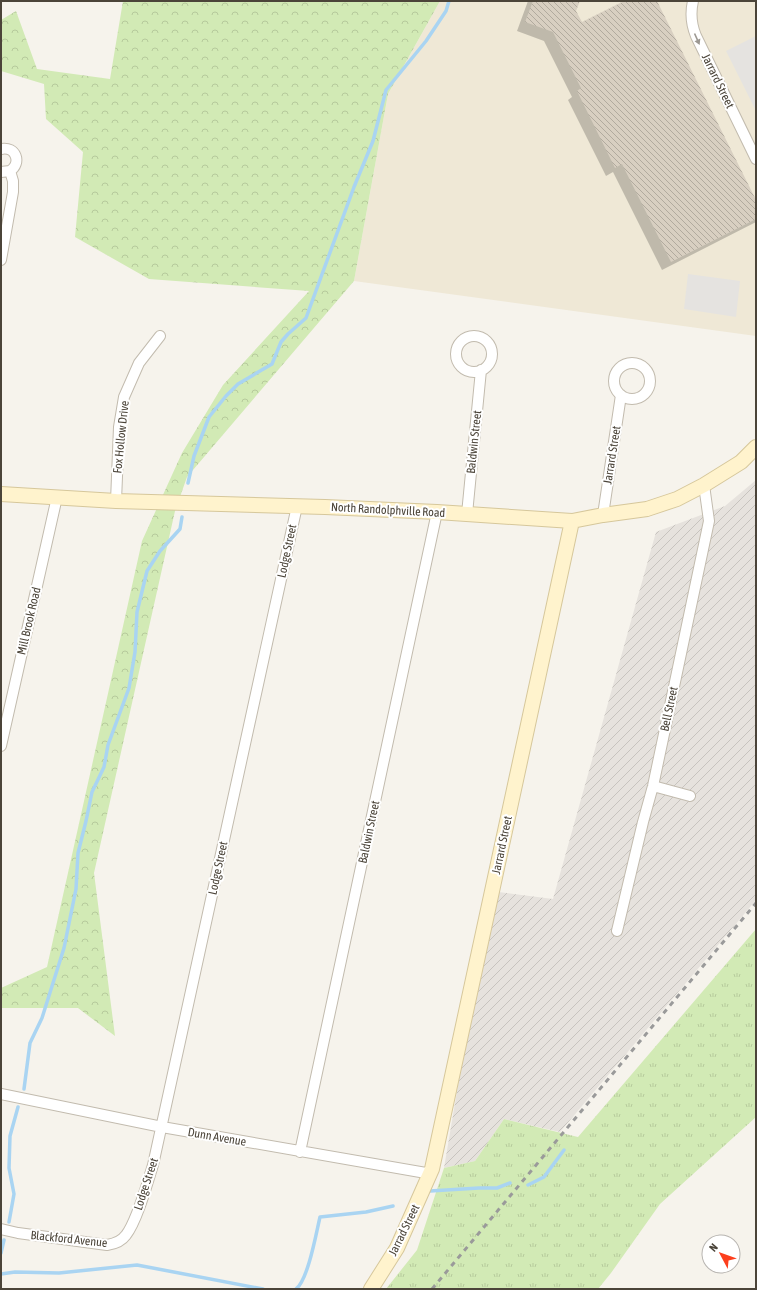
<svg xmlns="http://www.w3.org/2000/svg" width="757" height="1290" font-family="'Asap Condensed',sans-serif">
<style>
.industrial{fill:url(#industrial-furrows)}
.education{fill:#efe8d6}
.grass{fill:url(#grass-tufts)}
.forest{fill:url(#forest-crowns)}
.parking{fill:#e5e3e0}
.shadow{fill:#0003}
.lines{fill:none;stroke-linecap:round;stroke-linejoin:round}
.stream{stroke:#a9d4f2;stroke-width:3.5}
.building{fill:url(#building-back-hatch)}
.street-casing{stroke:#c2bbae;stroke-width:12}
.secondary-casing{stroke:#d6c79b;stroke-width:16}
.street{stroke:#fff;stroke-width:10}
.secondary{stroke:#fff3cd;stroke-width:14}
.rail{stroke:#9a9a9a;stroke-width:3;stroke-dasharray:5 5;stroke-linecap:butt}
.oneway{fill:#9c9892}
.labels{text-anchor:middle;stroke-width:4;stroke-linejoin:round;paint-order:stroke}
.street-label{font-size:12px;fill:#4b4439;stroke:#fff}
</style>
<defs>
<pattern id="industrial-furrows" width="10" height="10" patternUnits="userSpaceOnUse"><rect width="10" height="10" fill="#e6e2dd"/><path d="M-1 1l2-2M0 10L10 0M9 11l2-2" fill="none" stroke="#c7c3be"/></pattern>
<pattern id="grass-tufts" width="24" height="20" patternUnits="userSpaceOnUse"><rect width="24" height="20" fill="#d2eab5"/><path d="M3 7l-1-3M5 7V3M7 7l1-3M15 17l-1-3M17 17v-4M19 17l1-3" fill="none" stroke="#b6ca9c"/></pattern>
<pattern id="forest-crowns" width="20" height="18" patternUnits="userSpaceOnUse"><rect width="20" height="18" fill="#d2eab5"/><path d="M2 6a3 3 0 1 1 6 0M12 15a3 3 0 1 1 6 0" fill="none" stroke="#b6ca9c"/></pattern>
<pattern id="building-back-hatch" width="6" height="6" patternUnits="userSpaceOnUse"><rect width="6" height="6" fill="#d8cfc1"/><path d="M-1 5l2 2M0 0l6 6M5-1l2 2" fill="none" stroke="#b1aa9e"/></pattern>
</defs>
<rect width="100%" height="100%" fill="#f6f3ec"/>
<path class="industrial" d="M 756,480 L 756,900 L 560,1132 L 504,1119 L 475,1161 L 444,1168 L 491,891 L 553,899 L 656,532 L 725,506 Z"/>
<path class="education" d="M 440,1 L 756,1 L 756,336 L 354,281 L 388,94 Z"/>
<path class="grass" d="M 756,929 L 756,1117 L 660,1204 L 611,1273 L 598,1289 L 386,1289 L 417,1250 L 444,1168 L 475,1161 L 504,1119 L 578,1137 Z"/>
<path class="forest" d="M 123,1 L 440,1 L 388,94 L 354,281 L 187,477 L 175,511 L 94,873 L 115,1036 L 78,1008 L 1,1008 L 1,988 L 47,967 L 142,541 L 182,453 L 223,385 L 309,291 L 149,279 L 75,237 L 83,152 L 46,119 L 44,84 L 1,71 L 1,20 L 16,11 L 37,69 L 110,79 Z"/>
<path class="parking" d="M 756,36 L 756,111 L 726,51 Z
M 688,274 L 740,281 L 736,317 L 684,309 Z"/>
<path class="shadow" d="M 528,1 L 579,1 L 575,11 L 582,23 L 627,1 L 656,1 L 756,202 L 756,222 L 662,270 L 613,172 L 606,176 L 568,100 L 572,97 L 544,41 L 517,31 Z"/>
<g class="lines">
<path class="stream" d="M 188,483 L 194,456 L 209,417 L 226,396 L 238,384 L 272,364 L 281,342 L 288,334 L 306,318 L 354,187 L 373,141 L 386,90 L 426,41 L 446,11 L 449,1
M 24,1089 L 30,1043 L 42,1018 L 64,948 L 76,889 L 78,853 L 86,821 L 92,792 L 104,767 L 108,745 L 129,688 L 135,652 L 137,612 L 147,571 L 160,551 L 180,529 L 182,517
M 528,1185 L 544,1177 L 564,1150
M 430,1191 L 479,1188 L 497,1188 L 510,1183
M 9,1222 L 14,1194 L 9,1168 L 10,1136 L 18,1107
M 1,1253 L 4,1240
M 1,1274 L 15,1272 L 59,1273 L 137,1265 L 263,1289
M 296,1289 C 308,1280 316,1234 320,1217 L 366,1212 L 393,1206"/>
</g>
<path class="building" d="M 533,1 L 580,1 L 576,11 L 582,22 L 624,1 L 657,1 L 756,200 L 756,219 L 671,262 L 622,164 L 615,168 L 577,91 L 581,88 L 553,32 L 525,22 Z"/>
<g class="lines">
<defs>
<path id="street" d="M 693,1 C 690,14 691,24 696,36 L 756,159
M 1,149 C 16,146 22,163 10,171 L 1,172
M 1,260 L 13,192 L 13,181 L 10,171
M456 354a18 18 0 1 1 36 0a18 18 0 1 1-36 0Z
M614 381a18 18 0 1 1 36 0a18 18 0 1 1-36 0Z
M 116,501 L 119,427 L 124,397 L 139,363 L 160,336
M 467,514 L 481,370
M 603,515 L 621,395
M 1,746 L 57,497
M 653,786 L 690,796
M 617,931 L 643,822 L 653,786 L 709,521 L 704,485
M 1,1094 L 162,1127 L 426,1173 L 432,1169
M 300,1152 L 437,512
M 1,1229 L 18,1233 L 107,1245 C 114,1244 121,1242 126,1235 C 137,1221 147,1184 153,1165 L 297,506"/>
<path id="secondary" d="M 1,494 L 116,501 L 325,507 L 437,512 L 572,521 L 603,515 L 647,509 L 677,499 L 704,485 L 741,462 L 756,447
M 371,1289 L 397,1248 L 432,1169 L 572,521"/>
</defs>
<use href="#street" class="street-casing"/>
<use href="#secondary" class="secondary-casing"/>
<use href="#street" class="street"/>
<use href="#secondary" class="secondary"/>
<path class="rail" d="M 432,1289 L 756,903"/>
</g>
<defs><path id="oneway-solid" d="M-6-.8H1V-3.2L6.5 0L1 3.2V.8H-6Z"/></defs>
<use class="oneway" href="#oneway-solid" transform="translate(697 39) rotate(66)"/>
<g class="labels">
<g class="street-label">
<text transform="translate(718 81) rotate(64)" y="4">Jarrard Street</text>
<text transform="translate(121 437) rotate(-84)" y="4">Fox Hollow Drive</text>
<text transform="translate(474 442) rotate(-84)" y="4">Baldwin Street</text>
<text transform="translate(612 455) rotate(-81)" y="4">Jarrard Street</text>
<text transform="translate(388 510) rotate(3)" y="4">North Randolphville Road</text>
<text transform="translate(287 551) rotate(-78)" y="4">Lodge Street</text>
<text transform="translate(29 621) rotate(-77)" y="4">Mill Brook Road</text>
<text transform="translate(669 709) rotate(-78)" y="4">Bell Street</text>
<text transform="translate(369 832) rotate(-78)" y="4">Baldwin Street</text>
<text transform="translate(502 845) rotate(-78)" y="4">Jarrard Street</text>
<text transform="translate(218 868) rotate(-78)" y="4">Lodge Street</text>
<text transform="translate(217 1137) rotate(10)" y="4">Dunn Avenue</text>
<text transform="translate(146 1184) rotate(-72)" y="4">Lodge Street</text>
<text transform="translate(404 1230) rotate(-64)" y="4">Jarrad Street</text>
<text transform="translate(69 1239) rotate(6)" y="4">Blackford Avenue</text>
</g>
</g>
<rect width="757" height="1290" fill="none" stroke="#4b4439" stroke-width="4"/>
<g transform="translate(721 1254) rotate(311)"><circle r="19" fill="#ffffff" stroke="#b7b4b0"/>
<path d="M0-3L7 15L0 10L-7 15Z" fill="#fc3f1d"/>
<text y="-6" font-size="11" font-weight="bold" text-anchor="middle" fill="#4b4439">N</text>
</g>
</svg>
